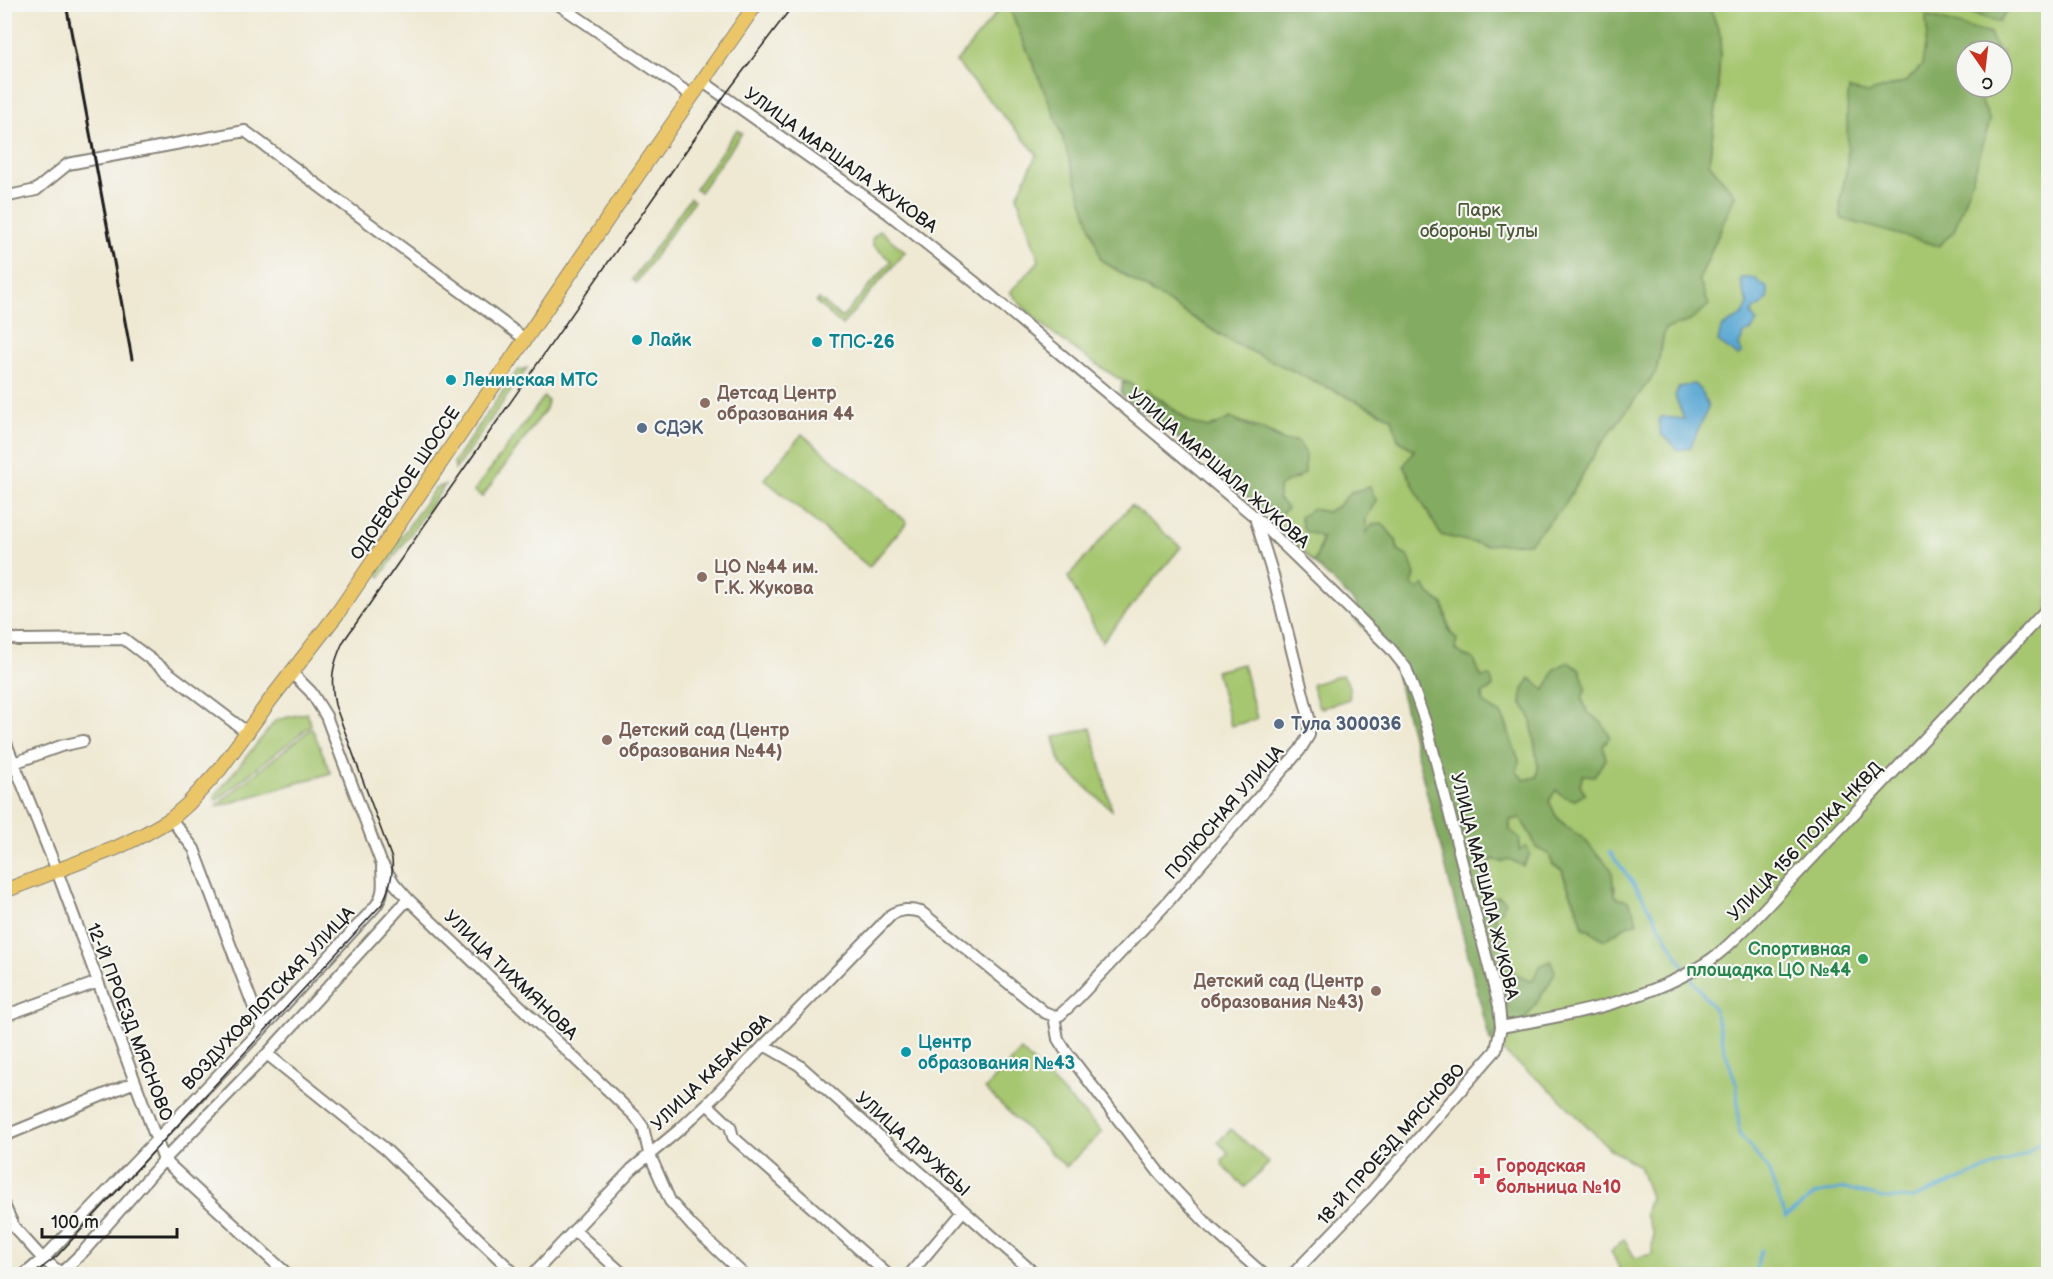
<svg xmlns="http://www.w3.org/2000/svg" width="2053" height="1279" font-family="'Balsamiq Sans',sans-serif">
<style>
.green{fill:#a6c66f;stroke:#617146;stroke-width:1.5;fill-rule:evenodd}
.forest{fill:#84ab62;stroke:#50643f;stroke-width:1.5}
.water{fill:#5aa7d3;stroke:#3b6278;stroke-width:1.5}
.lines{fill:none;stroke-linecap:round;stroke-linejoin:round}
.stream{stroke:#5aa7d3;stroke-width:3}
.minor-casing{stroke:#868278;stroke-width:14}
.major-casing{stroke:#868278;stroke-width:16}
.minor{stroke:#fff;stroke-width:10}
.major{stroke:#ebc669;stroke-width:14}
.tram{stroke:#1c1c1c;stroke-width:1.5}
.rail{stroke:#1c1c1c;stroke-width:3}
.culture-dot{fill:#0f9aa8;stroke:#f6f6f2;stroke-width:2}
.education-dot{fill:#8d6e63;stroke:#f6f6f2;stroke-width:2}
.service-dot{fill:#5c6f8a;stroke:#f6f6f2;stroke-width:2}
.leisure-dot{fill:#2e9e5b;stroke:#f6f6f2;stroke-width:2}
.health-dot{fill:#e0444e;stroke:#f6f6f2;stroke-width:2}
.labels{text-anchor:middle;stroke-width:4.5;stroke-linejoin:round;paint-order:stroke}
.street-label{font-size:18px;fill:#1c1c1c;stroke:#f6f6f2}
.park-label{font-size:18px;fill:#4c5839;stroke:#f6f6f2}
.culture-label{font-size:18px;font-weight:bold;fill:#0d838f;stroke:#f6f6f2;text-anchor:start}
.education-label{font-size:18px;font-weight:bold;fill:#785e54;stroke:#f6f6f2;text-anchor:start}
.service-label{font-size:18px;font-weight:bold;fill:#4e5e75;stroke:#f6f6f2;text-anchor:start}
.leisure-label{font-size:18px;font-weight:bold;fill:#27864d;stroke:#f6f6f2;text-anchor:end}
.health-label{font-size:18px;font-weight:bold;fill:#be3a42;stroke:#f6f6f2;text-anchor:start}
</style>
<rect width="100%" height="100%" fill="#f6f6f2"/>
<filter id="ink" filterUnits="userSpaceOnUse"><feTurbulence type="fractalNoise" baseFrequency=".0167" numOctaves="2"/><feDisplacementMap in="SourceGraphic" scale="12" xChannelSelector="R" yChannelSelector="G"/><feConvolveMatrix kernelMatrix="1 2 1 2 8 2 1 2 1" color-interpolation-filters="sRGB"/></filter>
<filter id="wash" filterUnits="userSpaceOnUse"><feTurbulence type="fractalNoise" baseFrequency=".008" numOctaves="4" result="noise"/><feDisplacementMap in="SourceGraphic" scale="24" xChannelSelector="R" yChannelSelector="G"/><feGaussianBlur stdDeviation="1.35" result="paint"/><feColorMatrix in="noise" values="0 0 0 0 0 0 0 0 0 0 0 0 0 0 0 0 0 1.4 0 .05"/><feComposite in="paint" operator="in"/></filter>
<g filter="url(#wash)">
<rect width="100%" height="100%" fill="#efe9d3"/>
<path class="green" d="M 1003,5 L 1008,5 L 1058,123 L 1102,261 L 1232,342 L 1392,418 L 1398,440 L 1564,506 L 1598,448 L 1656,372 L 1665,329 L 1690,321 L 1699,280 L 1735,195 L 1709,163 L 1717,100 L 1721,37 L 1709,5 L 2048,5 L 2048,1274 L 1622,1274 L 1611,1251 L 1624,1239 L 1635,1258 L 1652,1254 L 1653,1233 L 1645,1215 L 1650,1197 L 1639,1166 L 1610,1149 L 1553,1092 L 1490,1041 L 1501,1027 L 1522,1024 L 1549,984 L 1523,979 L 1514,973 L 1508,949 L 1495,933 C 1496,913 1490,897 1486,878 L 1490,872 L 1488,862 L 1519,852 L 1510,830 L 1510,820 L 1521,817 C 1525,829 1533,835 1536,848 L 1549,854 L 1553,865 L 1562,870 C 1567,890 1579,907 1583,927 L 1605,940 L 1628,925 L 1619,899 L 1614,895 L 1615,887 L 1594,852 L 1583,838 L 1568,828 L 1556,816 L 1549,801 L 1555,789 L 1575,800 L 1585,794 L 1579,784 L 1583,774 L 1606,759 L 1603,746 L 1602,723 L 1587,712 L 1582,698 L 1555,669 L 1545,690 L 1521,703 L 1528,712 L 1531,720 L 1538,766 L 1537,777 L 1524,780 L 1517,772 L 1519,760 L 1512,743 L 1507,726 L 1501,714 L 1484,704 L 1481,677 L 1474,659 L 1463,655 L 1455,649 L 1443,604 L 1429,594 L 1424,585 L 1418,590 L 1412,584 L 1398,551 L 1396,540 L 1382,524 L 1373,524 L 1366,534 L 1366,519 L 1376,500 L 1351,492 L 1338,506 L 1327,512 L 1312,509 C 1321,533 1325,537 1314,563 L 1272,518 L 1278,517 L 1279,487 L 1287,480 L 1297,479 C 1293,468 1290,452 1284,442 C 1277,432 1244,423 1231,418 L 1208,428 L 1191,423 L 1162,400 L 1140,394 L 1130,383 C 1120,382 1115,376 1107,371 C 1073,349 1034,322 1010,292 L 1039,261 L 1017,196 L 1037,154 L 956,62 ZM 1966,51 L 2002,51 L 2002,87 L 1966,87 Z
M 737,130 L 742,133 L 700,192 L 695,189 Z
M 690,198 L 694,201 L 636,283 L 632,280 Z
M 880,230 L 905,252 L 842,325 L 816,302 L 819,299 L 842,318 L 891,261 L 873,245 L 872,239 Z
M 527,368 L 455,470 L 454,462 L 517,371 Z
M 544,397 L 548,401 L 546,409 L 482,497 L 474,491 Z
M 802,434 L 907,522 L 869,567 L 764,479 Z
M 445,485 L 380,577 L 376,573 L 435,488 Z
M 1131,505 L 1181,547 L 1102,642 L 1068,577 Z
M 1243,664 L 1257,719 L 1231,726 L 1216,671 Z
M 1342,675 C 1348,679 1351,692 1349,699 L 1322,708 L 1319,707 L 1312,686 L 1313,684 Z
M 307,713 L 311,725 L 217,800 L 214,797 L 276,720 Z
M 312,728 L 331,773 L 216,807 L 224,799 Z
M 1091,728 L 1112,810 L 1061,765 L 1054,737 Z
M 1021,1050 L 1102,1132 L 1066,1167 L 985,1089 Z
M 1231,1129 L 1269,1163 L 1245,1187 L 1223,1166 L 1222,1160 L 1229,1153 L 1218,1142 Z"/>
<path class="forest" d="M 1008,5 L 1709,5 L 1721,37 L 1717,100 L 1709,163 L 1735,195 L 1699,280 L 1709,305 L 1690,321 L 1665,329 L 1656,372 L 1598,448 L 1564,506 L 1529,543 L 1483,545 L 1441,535 L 1421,501 L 1404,466 L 1414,450 L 1398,440 L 1392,418 L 1232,342 L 1101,260 L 1058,123 Z
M 1943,5 L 2013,5 L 1999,22 Z
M 1926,16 L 1990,34 L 1998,51 L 1966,51 L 1966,87 L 1999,87 L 1999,89 L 1980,98 L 1990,121 L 1974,174 L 1954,231 L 1939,246 L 1842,219 C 1837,199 1845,184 1847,164 C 1849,138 1845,115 1849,89 L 1868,93 L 1907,81 L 1922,65 L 1927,34 Z
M 1122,383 L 1130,383 L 1140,394 L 1147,390 L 1191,423 L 1208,428 L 1231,418 L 1256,429 L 1262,429 L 1283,441 L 1297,441 L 1305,452 L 1305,473 C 1296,480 1287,480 1279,487 L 1278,498 L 1287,508 L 1278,517 L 1272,518 L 1157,421 L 1135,407 L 1121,394 Z
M 1370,487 L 1376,500 L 1366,519 L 1366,533 L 1373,524 L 1382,523 L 1396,540 L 1398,551 L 1409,557 L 1415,575 L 1412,584 L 1418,590 L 1424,585 L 1429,594 L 1443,604 L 1449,631 L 1457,639 L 1455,649 L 1463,655 L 1474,659 L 1481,677 L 1491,676 L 1493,687 L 1482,694 L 1484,704 L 1501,714 L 1507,726 L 1512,743 L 1519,760 L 1517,772 L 1524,780 L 1537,777 L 1538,766 L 1531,720 L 1528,712 L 1521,703 L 1523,689 L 1530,678 L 1545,690 L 1555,669 L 1568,662 L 1580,670 L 1586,688 L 1582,699 L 1587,712 L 1602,723 L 1610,736 L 1603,746 L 1606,759 L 1594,776 L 1583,775 L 1580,784 L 1585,794 L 1575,800 L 1563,796 L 1556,790 L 1549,801 L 1556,816 L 1568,828 L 1583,838 L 1612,870 L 1614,895 L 1619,899 L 1627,900 L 1634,911 L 1637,923 L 1628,925 L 1605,940 L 1583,927 C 1579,907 1568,890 1562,870 L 1553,865 L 1549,854 L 1536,848 C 1533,835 1526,829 1521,818 L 1510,820 L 1510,830 L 1520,838 L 1519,851 L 1526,846 L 1530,854 L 1523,866 L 1509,859 L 1501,862 L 1493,859 L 1489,862 L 1490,872 L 1487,878 L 1489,891 L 1493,900 L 1498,896 L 1506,901 L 1502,911 L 1493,914 L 1496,919 L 1495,933 L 1508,949 L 1514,973 L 1523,978 L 1533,980 L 1539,966 L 1551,961 L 1555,972 L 1549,984 L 1522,1024 L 1501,1027 L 1490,1041 L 1392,657 L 1354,618 L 1357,605 L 1314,563 L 1320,548 L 1322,537 L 1304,531 L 1300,517 L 1312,509 L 1327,512 L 1338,506 L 1351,492 Z"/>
<path class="water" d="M 1741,278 L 1754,278 L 1767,288 L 1768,299 L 1761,306 L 1755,308 L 1751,314 L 1757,322 L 1751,331 L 1744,334 L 1739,345 L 1742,353 L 1738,356 L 1718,342 L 1721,328 L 1742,315 L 1748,305 L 1742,287 Z
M 1694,384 L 1703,393 L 1708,408 L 1690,448 L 1678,450 L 1661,434 L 1658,421 L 1661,417 L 1684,419 L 1675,396 L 1679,387 Z"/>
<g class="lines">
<path class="stream" d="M 1610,852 L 1641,894 L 1684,967
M 1692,979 L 1715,1011 L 1725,1051 L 1737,1086 L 1739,1134 L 1767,1168 L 1786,1217 L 1815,1194 L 1845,1188 L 1883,1198 L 1913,1198 L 2027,1153 L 2048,1136
M 1755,1274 L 1761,1250"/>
</g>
</g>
<g filter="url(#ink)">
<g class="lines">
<defs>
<path id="minor" d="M 558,4 L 691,95
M 702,81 L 888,213 L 977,284 L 1255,517 L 1390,648 L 1406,668 L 1427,727 L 1499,1006 L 1501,1027 L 1496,1050 L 1367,1197 L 1293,1274
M 4,197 L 36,190 L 68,164 L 245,131 L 525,339
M 4,636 L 18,640 L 124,639 L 248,733
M 292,673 L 311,692 L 326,716 L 381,862 L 394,883 L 408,899 L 635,1116 L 643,1127 L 649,1153 L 670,1201 L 692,1226 L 743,1274
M 4,738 L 57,871 L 164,1160 L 287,1274
M 14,763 L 61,746 L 83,741
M 171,819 L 194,849 L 262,1029
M 4,1016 L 98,982
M 1054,1016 L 1060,1015 L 1078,998 L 1166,904 L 1300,750 L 1309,735 L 1309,718 L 1273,575 L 1256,521
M 1054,1016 L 1058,1039 L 1065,1050 L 1160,1174 L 1210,1227 L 1263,1274
M 1501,1027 C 1569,1015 1639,1003 1699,967 C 1719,956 1736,938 1752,922 L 2048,608
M 764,1045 L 799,1065 L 1035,1274
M 267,1054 L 384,1148 L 515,1274
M 707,1104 L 730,1126 L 733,1137 L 887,1274
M 4,1136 L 135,1082
M 4,1205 L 14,1227 L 43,1259 L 62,1274
M 574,1230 L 623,1274
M 25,1274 L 43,1259 L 262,1029 L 374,908 C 385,895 383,883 382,868
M 60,1274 L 84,1251 L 164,1160 L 267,1054 L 408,899
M 533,1274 L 632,1169 L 679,1130 L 707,1104 L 892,914 C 902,909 910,909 921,912 L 1044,1012 L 1054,1016
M 910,1274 L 963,1211"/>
<path id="major" d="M 4,891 L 116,848 L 145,834 L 171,819 L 188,804 L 220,769 L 271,699 L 337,614 L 676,119 L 756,4"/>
</defs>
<use href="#minor" class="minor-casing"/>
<use href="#major" class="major-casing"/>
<use href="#minor" class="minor"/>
<use href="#major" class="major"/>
<path class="tram" d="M 34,1274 L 57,1256 L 382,904 C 389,890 394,875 392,859 L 335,705 C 330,679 332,666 343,642 L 725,95 L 794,4"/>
<path class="rail" d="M 66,4 L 132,359"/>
</g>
</g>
<g class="culture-dot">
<circle cx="637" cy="340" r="6"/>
<circle cx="817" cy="342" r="6"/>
<circle cx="451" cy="380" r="6"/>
<circle cx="906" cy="1052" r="6"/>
</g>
<g class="education-dot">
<circle cx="705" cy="403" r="6"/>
<circle cx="702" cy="577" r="6"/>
<circle cx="607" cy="740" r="6"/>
<circle cx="1376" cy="991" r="6"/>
</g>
<g class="service-dot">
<circle cx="642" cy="428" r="6"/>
<circle cx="1279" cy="724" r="6"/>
</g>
<circle class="leisure-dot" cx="1863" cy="959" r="6"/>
<path class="health-dot" d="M1479 1167h6v6h6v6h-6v6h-6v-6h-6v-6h6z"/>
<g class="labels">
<g class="street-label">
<text transform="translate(841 160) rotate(36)" y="6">УЛИЦА МАРШАЛА ЖУКОВА</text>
<text transform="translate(1219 468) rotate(41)" y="6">УЛИЦА МАРШАЛА ЖУКОВА</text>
<text transform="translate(405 483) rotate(-56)" y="6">ОДОЕВСКОЕ ШОССЕ</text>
<text transform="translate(1224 812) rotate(-49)" y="6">ПОЛЮСНАЯ УЛИЦА</text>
<text transform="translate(1805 841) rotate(-46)" y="6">УЛИЦА 156 ПОЛКА НКВД</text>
<text transform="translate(1485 886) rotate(76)" y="6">УЛИЦА МАРШАЛА ЖУКОВА</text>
<text transform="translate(511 975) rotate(44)" y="6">УЛИЦА ТИХМЯНОВА</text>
<text transform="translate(268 998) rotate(-47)" y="6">ВОЗДУХОФЛОТСКАЯ УЛИЦА</text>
<text transform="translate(130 1022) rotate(69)" y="6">12-Й ПРОЕЗД МЯСНОВО</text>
<text transform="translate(711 1072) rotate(-44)" y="6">УЛИЦА КАБАКОВА</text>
<text transform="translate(913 1144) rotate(42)" y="6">УЛИЦА ДРУЖБЫ</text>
<text transform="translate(1391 1144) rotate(-48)" y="6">18-Й ПРОЕЗД МЯСНОВО</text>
</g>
<g class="park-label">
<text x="1479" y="216">Парк<tspan x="1479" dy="21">обороны Тулы</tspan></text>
</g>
<g class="culture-label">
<text x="649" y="346">Лайк</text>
<text x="829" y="348">ТПС-26</text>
<text x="463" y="386">Ленинская МТС</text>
<text x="918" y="1048">Центр<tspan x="918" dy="21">образования №43</tspan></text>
</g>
<g class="education-label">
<text x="717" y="399">Детсад Центр<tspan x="717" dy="21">образования 44</tspan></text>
<text x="714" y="573">ЦО №44 им.<tspan x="714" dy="21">Г.К. Жукова</tspan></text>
<text x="619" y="736">Детский сад (Центр<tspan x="619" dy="21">образования №44)</tspan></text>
<text x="1364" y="987" text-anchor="end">Детский сад (Центр<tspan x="1364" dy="21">образования №43)</tspan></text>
</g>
<g class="service-label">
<text x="654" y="434">СДЭК</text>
<text x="1291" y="730">Тула 300036</text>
</g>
<g class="leisure-label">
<text x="1851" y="955">Спортивная<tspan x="1851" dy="21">площадка ЦО №44</tspan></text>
</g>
<g class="health-label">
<text x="1496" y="1172">Городская<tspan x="1496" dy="21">больница №10</tspan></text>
</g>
</g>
<rect width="2053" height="1279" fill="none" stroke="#f6f6f2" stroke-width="24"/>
<g transform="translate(1984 69) rotate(166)"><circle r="28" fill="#f6f6f2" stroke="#9f9f9c" stroke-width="1.5"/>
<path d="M0-4.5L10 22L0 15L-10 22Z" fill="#c8321e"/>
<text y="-9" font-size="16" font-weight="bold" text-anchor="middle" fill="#1c1c1c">С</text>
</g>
<path d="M42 1228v9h135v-9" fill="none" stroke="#1c1c1c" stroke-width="3"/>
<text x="51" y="1228" font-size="18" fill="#1c1c1c" stroke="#f6f6f2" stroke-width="4.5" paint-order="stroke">100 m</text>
</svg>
